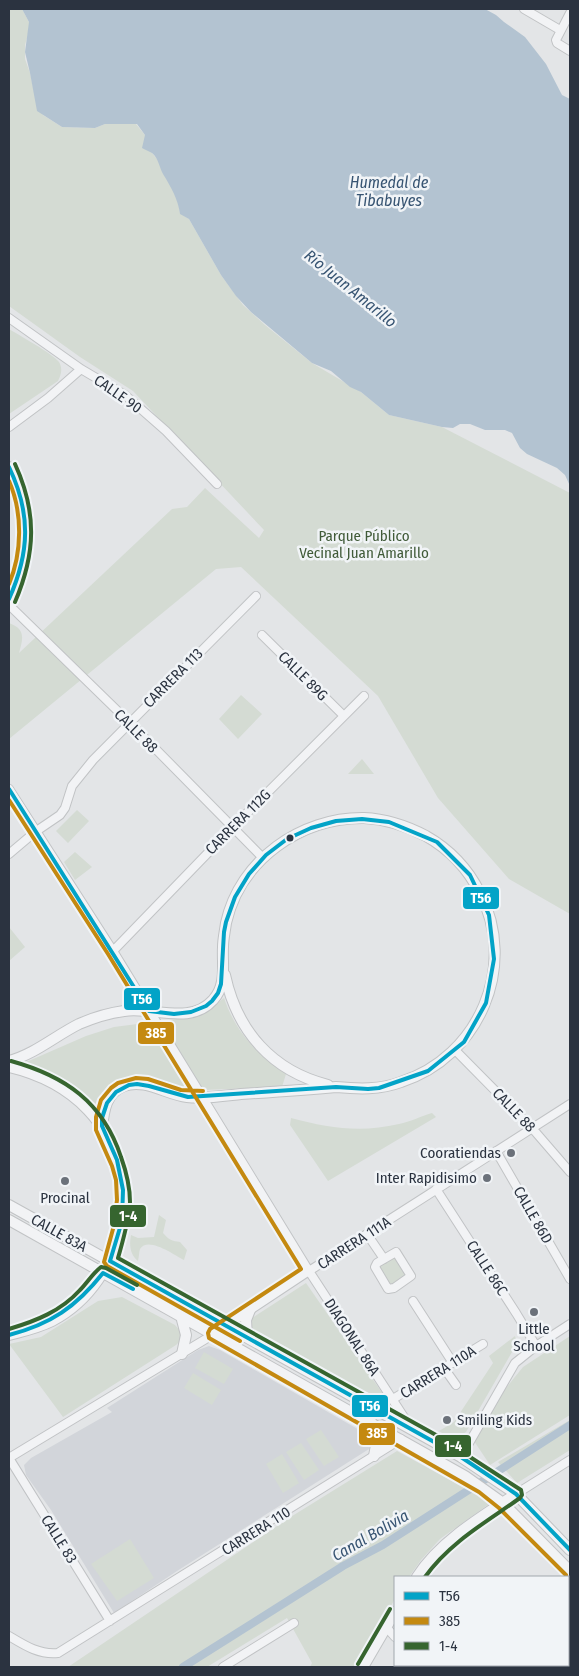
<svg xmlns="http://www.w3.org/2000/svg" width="579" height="1676" font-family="'Fira Sans Condensed',sans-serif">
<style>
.built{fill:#d2d5da}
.green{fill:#d4dbd3}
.water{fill:#b3c3d1}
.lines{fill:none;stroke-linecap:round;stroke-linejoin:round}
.canal{stroke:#b3c3d1;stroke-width:8}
.minor-casing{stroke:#c1c3c5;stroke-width:10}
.tertiary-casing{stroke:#c1c3c5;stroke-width:12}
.minor{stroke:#f2f3f5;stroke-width:8}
.tertiary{stroke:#f2f3f5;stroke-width:10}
.bus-1-casing{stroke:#f1f4f7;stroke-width:8}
.bus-2-casing{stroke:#f1f4f7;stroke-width:8}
.bus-3-casing{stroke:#f1f4f7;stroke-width:8}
.bus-1{stroke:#02a3c7;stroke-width:4}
.bus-2{stroke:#c48910;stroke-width:4}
.bus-3{stroke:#36652f;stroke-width:4}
.bus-dot{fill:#2b3340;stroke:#f1f4f7;stroke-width:2}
.poi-dot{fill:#6b717a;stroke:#f1f4f7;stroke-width:2}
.labels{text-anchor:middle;stroke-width:5;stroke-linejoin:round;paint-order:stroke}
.street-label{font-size:15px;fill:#2b3340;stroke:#f1f4f7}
.park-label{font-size:15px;fill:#415b39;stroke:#f1f4f7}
.poi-label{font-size:15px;fill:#2b3340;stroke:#f1f4f7;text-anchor:end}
.water-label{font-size:16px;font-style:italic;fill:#375472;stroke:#f1f4f7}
.line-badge{stroke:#f1f4f7;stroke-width:2}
.badge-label{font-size:14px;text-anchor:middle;font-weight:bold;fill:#fff}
</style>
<rect width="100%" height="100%" fill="#e3e5e7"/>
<path class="built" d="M 209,1346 L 220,1350 L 368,1435 L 369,1449 L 177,1571 L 114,1613 L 51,1510 L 26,1475 L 24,1465 L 31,1458 L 112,1412 L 107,1408 L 198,1350 Z"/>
<path class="green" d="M 9,9 L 22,9 L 29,22 L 29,30 L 25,45 L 25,59 L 30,73 L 35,96 L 43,115 L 62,127 L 95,128 L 105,124 L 136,124 L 145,135 L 152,153 L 158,160 L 163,173 L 170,182 L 178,202 L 180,213 L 189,219 L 221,275 L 243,305 L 265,325 L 312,363 L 361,392 L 389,415 L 442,427 L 570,493 L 570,914 L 509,879 L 438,798 L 378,696 L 241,567 L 216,569 L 9,739 L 9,623 C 26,629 23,639 19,653 L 172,509 L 187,507 L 205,488 L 259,538 L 264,530 L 133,391 L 80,357 L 9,306 Z
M 9,329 C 20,336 52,353 59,362 C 63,369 61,375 58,381 L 9,414 Z
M 241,695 L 262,714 L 238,739 L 219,719 Z
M 362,759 L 374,774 L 348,774 Z
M 77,810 L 89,821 L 68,843 L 56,831 Z
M 75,852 L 92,867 L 75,880 L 64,862 Z
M 9,927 L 25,947 L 9,961 Z
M 224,998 C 236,1033 257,1054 286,1074 L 282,1087 L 176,1091 L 145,1078 L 132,1079 L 122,1082 L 110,1090 L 103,1098 L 98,1112 L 73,1089 L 59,1079 L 24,1063 L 86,1036 L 114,1027 L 200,1016 Z
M 432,1113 L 436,1117 L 328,1181 L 290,1125 L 291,1118 C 328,1128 361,1133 399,1124 C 410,1122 421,1116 432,1113 Z
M 159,1215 L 166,1220 L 163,1233 C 169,1240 172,1241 180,1242 L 187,1250 L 184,1260 C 174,1255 148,1236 140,1249 C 139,1252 139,1257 138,1261 C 130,1255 129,1245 131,1235 L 138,1238 L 154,1237 Z
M 396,1253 L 410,1276 L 391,1288 L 376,1265 Z
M 306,1283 L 394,1410 L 252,1332 L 252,1318 Z
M 122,1297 L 175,1325 L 181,1332 L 181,1340 L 176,1345 L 63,1417 L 9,1344 L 41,1337 L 98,1301 Z
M 515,1336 L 518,1346 L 512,1352 L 466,1432 C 457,1438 448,1438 439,1431 L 454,1422 L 493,1363 L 489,1356 Z
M 570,1336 L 570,1415 L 490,1465 L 474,1441 L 502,1393 L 523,1367 Z
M 204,1352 L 233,1369 L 224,1384 L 195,1368 Z
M 193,1373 L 221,1390 L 212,1405 L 184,1388 Z
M 570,1420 L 570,1450 L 517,1483 L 498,1462 Z
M 321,1430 L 339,1457 L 324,1466 L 306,1439 Z
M 301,1443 L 319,1470 L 304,1480 L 286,1452 Z
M 397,1451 L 481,1497 L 489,1504 L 440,1539 L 421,1560 L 409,1577 L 395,1577 L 395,1599 L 355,1667 L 310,1667 L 312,1663 L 287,1618 L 207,1667 L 68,1667 L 289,1518 Z
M 282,1454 L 299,1483 L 283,1493 L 266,1464 Z
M 130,1539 L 154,1578 L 117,1601 L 91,1564 Z"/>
<path class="water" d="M 22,9 L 485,9 L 496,15 L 504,22 L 525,37 L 546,64 L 562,95 L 570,99 L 570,486 L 565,475 L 557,468 L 527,454 L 520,448 L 512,433 L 505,430 L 485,430 L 470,424 L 460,424 L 453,428 L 442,427 L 389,415 L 361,392 L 350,387 L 331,371 L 312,363 L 251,312 L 236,296 L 221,275 L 189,219 L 180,214 C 178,199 171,187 163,174 C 159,167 159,159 152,153 C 149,151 145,150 142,148 L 145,135 L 137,124 L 105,124 L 95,128 L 62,127 L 37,111 L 30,73 L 25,52 L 29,22 Z"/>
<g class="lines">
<path class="canal" d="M 183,1667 L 343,1566 L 383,1545 L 570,1425"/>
<defs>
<path id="minor" d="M 524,9 L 560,30
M 570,13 L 556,40 L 557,43 L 570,51
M 9,318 L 81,369 L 125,395 L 166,431 L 217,484
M 9,427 L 48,398 L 81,369
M 9,605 L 129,722 L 263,858
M 262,635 L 344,716
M 9,789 L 113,951 L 309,1271 L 411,1428
M 9,854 L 35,832 L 60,815 L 65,808 L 72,786 L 93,760 L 256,596
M 113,951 L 232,828 L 364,696
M 455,1050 L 532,1128 L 570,1172
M 496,1151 L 570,1279
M 436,1189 L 516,1313 L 536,1346
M 367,1234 L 384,1259
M 396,1252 L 411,1276 L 394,1288 L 388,1289 L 375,1267 L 377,1263 Z
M 413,1301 L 453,1363
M 444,1368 L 456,1385
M 393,1399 L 483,1344
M 461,1457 L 515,1363 L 536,1346 L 570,1324
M 9,1458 L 214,1334 L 309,1271 L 570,1104
M 9,1458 L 110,1621
M 516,1494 L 570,1460
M 386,1627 L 395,1637
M 9,1636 C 24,1645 39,1655 58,1653 L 401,1439
M 424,1665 L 427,1667
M 223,1667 L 294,1623"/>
<path id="tertiary" d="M 9,467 C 32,509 30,558 9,599
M 225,975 C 237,1031 272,1071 328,1085
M 9,1061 C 35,1054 55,1036 79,1024 C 93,1018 109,1013 124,1011 C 152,1006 190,1026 213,1000 C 227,985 222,965 223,947 C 223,939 225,931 226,923 C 240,860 301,817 364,818 C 386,819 407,826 426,836 C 449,849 468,869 480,893 C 518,966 479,1057 401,1082 C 380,1090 358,1089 336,1087 C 304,1090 273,1092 241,1094 C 223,1096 205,1099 187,1097 C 167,1095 145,1078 124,1086 C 106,1093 104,1110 102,1127
M 9,1067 C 39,1074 66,1087 88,1110 C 147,1172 128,1281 52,1321 C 38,1328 24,1331 9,1335
M 9,1205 L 461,1457 L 516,1494 L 570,1550
M 9,1220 L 465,1476 L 503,1503 L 570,1571
M 181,1316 L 186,1335 L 182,1354
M 247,1337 L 246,1320 L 250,1310
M 372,1423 L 377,1440 L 374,1456
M 417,1577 C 439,1542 482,1516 516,1494
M 363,1667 L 395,1612"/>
</defs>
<use href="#minor" class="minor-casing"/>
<use href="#tertiary" class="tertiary-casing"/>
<use href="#minor" class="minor"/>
<use href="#tertiary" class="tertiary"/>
<defs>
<path id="bus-1" d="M 9,467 C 31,513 30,552 9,599
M 9,789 L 149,1011 L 174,1014 L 191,1012 L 206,1006 L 212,1001 L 218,993 L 221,984 L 224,932 L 226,922 L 235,897 L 249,874 L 266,855 L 287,839 L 311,828 L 336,821 L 362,819 L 389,822 L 437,842 L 470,875 L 489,915 L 494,959 L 486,1003 L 464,1042 L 428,1071 L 379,1088 L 368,1089 L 336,1087 L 188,1097 L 149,1086 L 137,1084 L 129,1085 L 116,1092 L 107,1103 L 102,1118 L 102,1126 L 117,1160 L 123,1190 L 122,1221 L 110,1261 L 461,1457 L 516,1494 L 570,1550
M 9,1335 C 51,1324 76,1307 103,1273 L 133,1289"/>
<path id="bus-2" d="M 9,481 C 23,513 22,553 9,584
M 9,800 L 108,954 L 301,1269 L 210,1329 L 208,1333 L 209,1338 L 479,1492 L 499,1508 L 566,1575
M 203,1091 L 181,1090 L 148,1079 L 136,1078 L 118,1083 L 111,1088 L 101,1100 L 96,1117 L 96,1130 L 112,1166 L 116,1180 L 117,1200 L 113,1229 L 104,1262 L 107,1266 L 240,1341"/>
<path id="bus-3" d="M 15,464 C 37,512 36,553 15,602
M 11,1061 C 65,1076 103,1102 121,1157 C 126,1171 130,1187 130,1202 C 129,1221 123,1240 118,1258 L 436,1435 L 521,1490 L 522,1495 L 520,1498 C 486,1522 449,1543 425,1577
M 9,1329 C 36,1321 61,1311 80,1290 C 87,1283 93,1273 101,1267 L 106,1268 L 137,1285
M 358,1664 L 390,1609"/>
</defs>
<use href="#bus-1" class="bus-1-casing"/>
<use href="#bus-2" class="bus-2-casing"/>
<use href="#bus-3" class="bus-3-casing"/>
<use href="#bus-1" class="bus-1"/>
<use href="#bus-2" class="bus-2"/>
<use href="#bus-3" class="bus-3"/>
</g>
<circle class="bus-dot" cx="290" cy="838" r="4.5"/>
<g class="poi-dot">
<circle cx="511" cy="1153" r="5"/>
<circle cx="487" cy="1178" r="5"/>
<circle cx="65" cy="1181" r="5"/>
<circle cx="534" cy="1312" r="5"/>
<circle cx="447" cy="1420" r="5"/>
</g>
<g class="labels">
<g class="street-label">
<text transform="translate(118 394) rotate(35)" y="5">CALLE 90</text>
<text transform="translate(303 676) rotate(45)" y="5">CALLE 89G</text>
<text transform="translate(173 678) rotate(-45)" y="5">CARRERA 113</text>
<text transform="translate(136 731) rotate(45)" y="5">CALLE 88</text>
<text transform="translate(238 822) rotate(-45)" y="5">CARRERA 112G</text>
<text transform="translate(514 1110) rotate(46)" y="5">CALLE 88</text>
<text transform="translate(533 1215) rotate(60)" y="5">CALLE 86D</text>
<text transform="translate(59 1233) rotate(29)" y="5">CALLE 83A</text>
<text transform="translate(354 1243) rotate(-33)" y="5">CARRERA 111A</text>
<text transform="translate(487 1268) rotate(57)" y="5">CALLE 86C</text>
<text transform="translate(352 1337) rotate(57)" y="5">DIAGONAL 86A</text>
<text transform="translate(438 1372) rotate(-32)" y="5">CARRERA 110A</text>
<text transform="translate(256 1531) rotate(-32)" y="5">CARRERA 110</text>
<text transform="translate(59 1539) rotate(58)" y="5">CALLE 83</text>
</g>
<g class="park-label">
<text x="364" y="541">Parque Público<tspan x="364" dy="17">Vecinal Juan Amarillo</tspan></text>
</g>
<g class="poi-label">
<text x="501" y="1158">Cooratiendas</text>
<text x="477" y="1183">Inter Rapidisimo</text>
<text x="65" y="1203" text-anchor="middle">Procinal</text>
<text x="534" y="1334" text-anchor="middle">Little<tspan x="534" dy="17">School</tspan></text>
<text x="457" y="1425" text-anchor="start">Smiling Kids</text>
</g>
<g class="water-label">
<text x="389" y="188">Humedal de<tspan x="389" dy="18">Tibabuyes</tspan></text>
<text transform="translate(351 288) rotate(39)" y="6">Río Juan Amarillo</text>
<text transform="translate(370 1535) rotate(-30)" y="6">Canal Bolivia</text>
</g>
</g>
<g class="line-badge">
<rect x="462" y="886" width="38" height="24" rx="5" fill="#02a3c7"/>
<rect x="123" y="987" width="38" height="24" rx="5" fill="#02a3c7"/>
<rect x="137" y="1021" width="38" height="24" rx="5" fill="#c48910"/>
<rect x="109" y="1204" width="38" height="24" rx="5" fill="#36652f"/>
<rect x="351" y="1394" width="38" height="24" rx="5" fill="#02a3c7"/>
<rect x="358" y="1422" width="38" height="24" rx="5" fill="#c48910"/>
<rect x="434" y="1434" width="38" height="24" rx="5" fill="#36652f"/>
</g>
<g class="badge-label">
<text x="481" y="903">T56</text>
<text x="142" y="1004">T56</text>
<text x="156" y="1038">385</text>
<text x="128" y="1221">1-4</text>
<text x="370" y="1411">T56</text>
<text x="377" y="1438">385</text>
<text x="453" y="1451">1-4</text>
</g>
<rect width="579" height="1676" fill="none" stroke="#2b3340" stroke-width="20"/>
<rect x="394" y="1576" width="175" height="90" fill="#f1f4f7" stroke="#a2a7ae"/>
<rect x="404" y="1592" width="25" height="8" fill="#02a3c7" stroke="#a2a7ae"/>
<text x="439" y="1601" font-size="15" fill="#2b3340">T56</text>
<rect x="404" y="1617" width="25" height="8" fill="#c48910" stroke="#a2a7ae"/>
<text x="439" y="1626" font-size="15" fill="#2b3340">385</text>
<rect x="404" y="1642" width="25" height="8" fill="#36652f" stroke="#a2a7ae"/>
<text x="439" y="1651" font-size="15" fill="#2b3340">1-4</text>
</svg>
